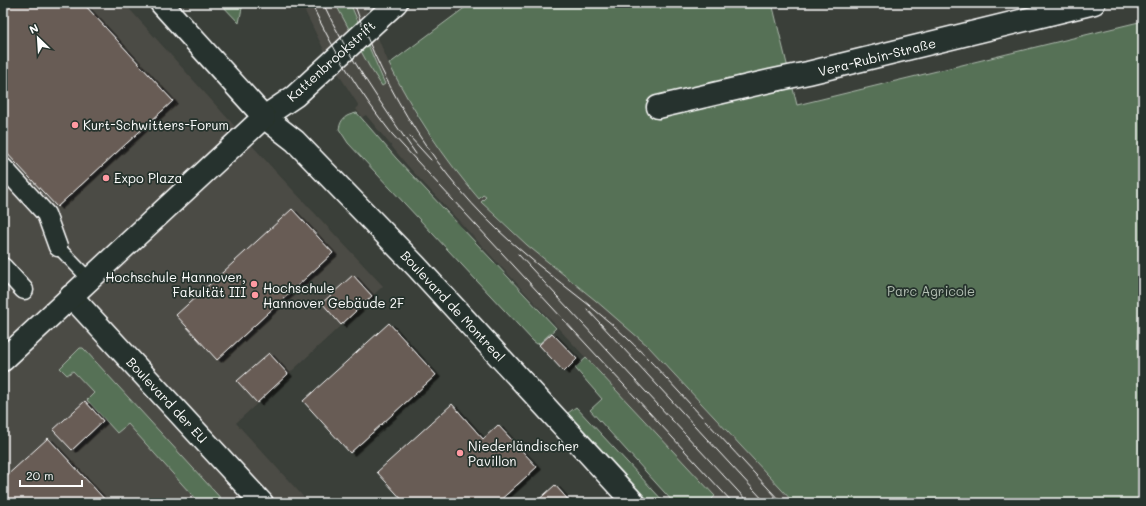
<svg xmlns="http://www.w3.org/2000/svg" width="1146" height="506" font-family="Mali,sans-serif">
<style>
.built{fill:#4c4b45}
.green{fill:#577157;stroke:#abb8ab}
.building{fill:#675b54;stroke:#fff;filter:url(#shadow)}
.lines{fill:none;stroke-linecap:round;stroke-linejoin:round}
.service-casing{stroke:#fff;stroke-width:15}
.pedestrian-casing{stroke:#fff;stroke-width:21}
.minor-casing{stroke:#fff;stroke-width:25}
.secondary-casing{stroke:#fff;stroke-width:25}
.service{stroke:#26332d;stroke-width:12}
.pedestrian{stroke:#26332d;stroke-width:18}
.minor{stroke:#26332d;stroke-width:22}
.secondary{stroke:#26332d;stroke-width:22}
.tram{stroke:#fff;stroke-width:1}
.poi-dot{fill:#ff9aa2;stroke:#26332d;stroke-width:1.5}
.labels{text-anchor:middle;stroke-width:3.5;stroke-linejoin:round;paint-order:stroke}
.street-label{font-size:13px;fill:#fff;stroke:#26332d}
.poi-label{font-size:13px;fill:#fff;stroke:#26332d;text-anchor:start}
.park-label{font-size:13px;fill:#b3bfb3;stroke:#26332d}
</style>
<defs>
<filter id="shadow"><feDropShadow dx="4.5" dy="2.5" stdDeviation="0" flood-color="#0009"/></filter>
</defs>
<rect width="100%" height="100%" fill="#3a3f39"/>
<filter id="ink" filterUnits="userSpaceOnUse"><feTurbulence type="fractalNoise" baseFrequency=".025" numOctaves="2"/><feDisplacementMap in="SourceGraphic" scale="8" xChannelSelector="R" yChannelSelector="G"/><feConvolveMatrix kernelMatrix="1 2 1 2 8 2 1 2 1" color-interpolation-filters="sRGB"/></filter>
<g filter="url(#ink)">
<path class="built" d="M 3,3 L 124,3 L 275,171 L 383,286 L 236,423 L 309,503 L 3,503 Z
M 301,3 L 363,3 L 389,64 L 419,120 L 437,146 L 478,199 L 484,195 L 486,197 L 482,202 L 503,224 L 620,320 L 648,346 L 794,503 L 721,503 L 719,502 L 715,503 L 712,499 L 714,496 L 407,165 L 366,115 L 362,117 L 356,109 L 359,106 L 327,56 Z"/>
<path class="green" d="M 220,3 L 243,3 L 239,23 Z
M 335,3 L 350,3 L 385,84 L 382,86 L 369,66 Z
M 471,3 L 772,3 L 797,105 L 1143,21 L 1143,503 L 794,503 L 648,346 L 595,300 L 527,245 L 481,202 L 486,197 L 483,195 L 479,199 C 443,157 414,113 389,64 Z
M 357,113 L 396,158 L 556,328 L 540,343 L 537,344 L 533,341 L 348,143 L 339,129 C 341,118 346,115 357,113 Z
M 80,348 L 83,348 L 85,350 L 225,503 L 199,503 L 128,424 L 117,433 L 87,400 L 94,393 L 73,371 L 67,375 L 60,368 Z
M 586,358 L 715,496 L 712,499 L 715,503 L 674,503 L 590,410 L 602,399 L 575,368 Z
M 576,407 L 665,503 L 651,503 L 568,413 Z"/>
<path class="building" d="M 3,3 L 83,3 L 173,101 L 57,207 L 3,149 Z
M 292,209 L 333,253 L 217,360 L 176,315 Z
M 353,275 L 372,296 L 341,325 L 322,303 Z
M 389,323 L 436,375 L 350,453 L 303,401 Z
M 552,333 L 577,359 L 564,372 L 539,345 Z
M 269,353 L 288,374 L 257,403 L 237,381 Z
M 85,401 L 103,421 L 72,450 L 53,430 Z
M 452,404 L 483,439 L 498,425 L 537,467 L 497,503 L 405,503 L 377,472 Z
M 48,438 L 108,503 L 3,503 L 3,479 Z
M 555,485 L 571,503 L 535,503 Z"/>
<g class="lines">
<defs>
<path id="service" d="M 58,247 L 89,279"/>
<path id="pedestrian" d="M 3,167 L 46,214 L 58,247
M 3,267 L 24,290"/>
<path id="minor" d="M 396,3 L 295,96 L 264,117 L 295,141 L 416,266 L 634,503
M 658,107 L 770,81 L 808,73 L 1094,3
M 71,296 L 262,503"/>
<path id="secondary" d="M 3,360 L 264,117 L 161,3"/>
</defs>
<use href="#service" class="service-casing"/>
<use href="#pedestrian" class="pedestrian-casing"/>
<use href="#minor" class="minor-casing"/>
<use href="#secondary" class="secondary-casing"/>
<use href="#service" class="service"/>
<use href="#pedestrian" class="pedestrian"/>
<use href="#minor" class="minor"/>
<use href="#secondary" class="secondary"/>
<path class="tram" d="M 311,3 C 334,52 359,92 392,134 L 733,503
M 323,3 C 348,57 382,105 416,154
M 354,3 C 385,93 439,178 510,241 C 543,271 580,296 614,326 C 641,350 666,378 691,405 C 721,437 751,470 782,503
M 410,137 L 431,160
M 518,254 L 749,503
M 587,309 L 766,503"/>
</g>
</g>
<g class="poi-dot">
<circle cx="75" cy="125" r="4"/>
<circle cx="106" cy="178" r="4"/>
<circle cx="254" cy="284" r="4"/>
<circle cx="255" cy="295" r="4"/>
<circle cx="460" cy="453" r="4"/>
</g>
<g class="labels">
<g class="street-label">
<text transform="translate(877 57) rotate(-14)" y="5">Vera-Rubin-Straße</text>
<text transform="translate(331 61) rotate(-42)" y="5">Kattenbrookstrift</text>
<text transform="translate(453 306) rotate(47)" y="5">Boulevard de Montreal</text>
<text transform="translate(167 400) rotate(47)" y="5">Boulevard der EU</text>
</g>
<g class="poi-label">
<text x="83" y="130">Kurt-Schwitters-Forum</text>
<text x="114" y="183">Expo Plaza</text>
<text x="246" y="282" text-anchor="end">Hochschule Hannover,<tspan x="246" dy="15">Fakultät III</tspan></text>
<text x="263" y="293">Hochschule<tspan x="263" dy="15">Hannover Gebäude 2F</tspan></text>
<text x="468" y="451">Niederländischer<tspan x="468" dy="15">Pavillon</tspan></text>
</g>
<g class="park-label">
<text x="931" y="296">Parc Agricole</text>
</g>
</g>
<rect width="1146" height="506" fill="none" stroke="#26332d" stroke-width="16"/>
<rect x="8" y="8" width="1130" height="490" fill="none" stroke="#fff" stroke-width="1.5" filter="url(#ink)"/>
<g transform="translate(38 38) rotate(335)" stroke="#26332d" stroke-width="3" paint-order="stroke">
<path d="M0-3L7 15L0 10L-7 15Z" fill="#ffffff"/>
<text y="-6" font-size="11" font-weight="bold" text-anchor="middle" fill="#ffffff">N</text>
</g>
<path d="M20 480v6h62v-6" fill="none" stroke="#ffffff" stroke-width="2"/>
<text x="26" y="480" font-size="12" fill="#ffffff" stroke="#26332d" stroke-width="3" paint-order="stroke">20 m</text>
</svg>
